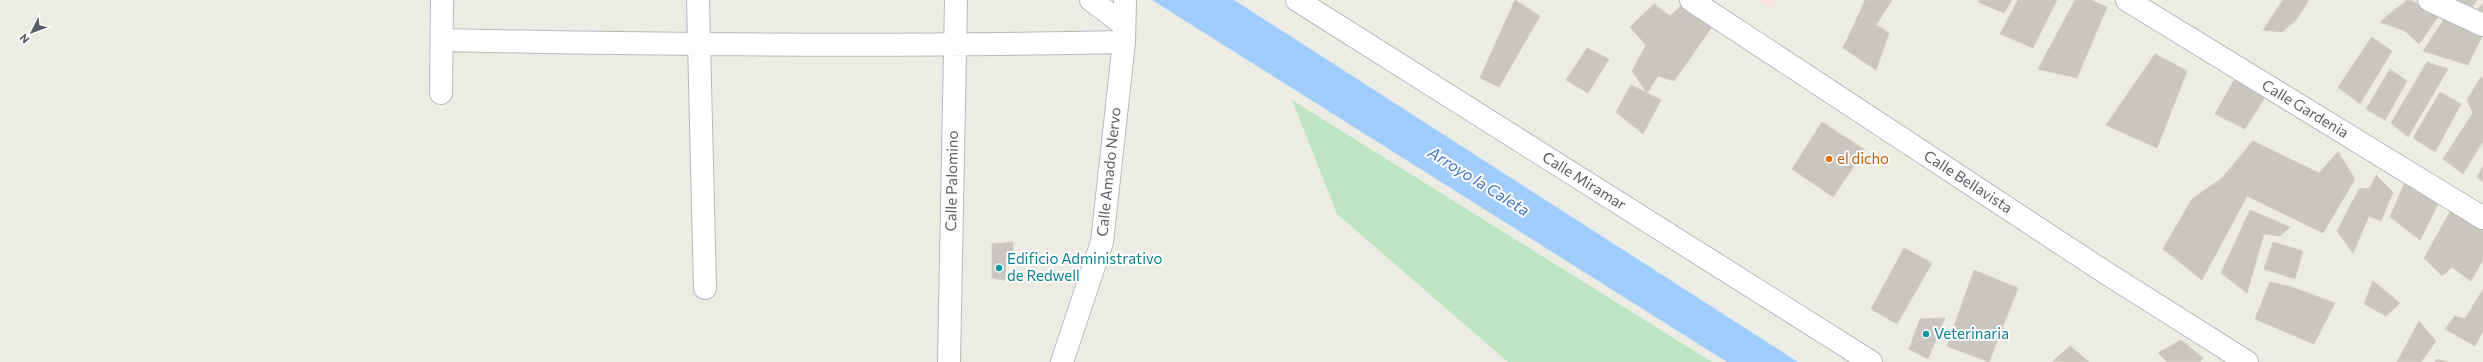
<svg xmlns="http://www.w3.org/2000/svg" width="2483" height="362" font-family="Commissioner,sans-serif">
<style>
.medical{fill:#fbe2dd}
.green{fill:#bde5c1}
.water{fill:#a0cdff}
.building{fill:#c8c6bf;stroke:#d2cec0}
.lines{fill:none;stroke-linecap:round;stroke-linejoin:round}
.minor-casing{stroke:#b7b9be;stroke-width:24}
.minor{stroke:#fff;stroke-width:22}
.food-dot{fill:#e8710a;stroke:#fff;stroke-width:1.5}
.culture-dot{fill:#0f9aa8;stroke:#fff;stroke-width:1.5}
.labels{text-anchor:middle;stroke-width:4;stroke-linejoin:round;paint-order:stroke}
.street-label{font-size:15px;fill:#5a5d63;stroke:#fff}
.food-label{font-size:15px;fill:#c56008;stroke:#fff;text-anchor:start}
.culture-label{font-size:15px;fill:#0d838f;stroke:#fff;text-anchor:start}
.water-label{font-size:16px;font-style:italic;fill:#4175c4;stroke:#fff}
</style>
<rect width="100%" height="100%" fill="#edece2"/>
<path class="medical" d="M 1758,0 L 1776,0 L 1772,8 Z"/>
<path class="green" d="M 1292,100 L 1712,362 L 1508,362 L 1337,214 Z"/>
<path class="water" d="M 1152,0 L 1234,0 L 1798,362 L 1727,362 Z"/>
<path class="building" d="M 1515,0 L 1540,16 L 1499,87 L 1480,78 Z
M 1865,0 L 1892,0 L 1876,25 L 1859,14 Z
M 1980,0 L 2012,0 L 2004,13 L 1978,2 Z
M 2018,0 L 2057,0 L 2033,48 L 2000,34 Z
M 2075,0 L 2091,0 L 2107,7 L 2077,78 L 2038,69 Z
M 2283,0 L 2309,0 L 2296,20 L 2282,32 L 2263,30 Z
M 2407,0 L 2411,0 L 2438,17 L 2419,44 L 2405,31 L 2380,22 Z
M 2457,0 L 2477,0 L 2471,8 Z
M 2483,3 L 2483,12 L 2478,9 Z
M 1654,4 L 1670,16 L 1683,4 L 1714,24 L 1674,81 L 1658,76 L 1647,93 L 1632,71 L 1646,45 L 1630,27 Z
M 1859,14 L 1889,33 L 1876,70 L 1843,48 Z
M 2446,16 L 2483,34 L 2468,65 L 2423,51 Z
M 2372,37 L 2392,51 L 2360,104 L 2338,87 Z
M 1587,48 L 1609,59 L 1588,93 L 1566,80 Z
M 2155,54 L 2187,71 L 2157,148 L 2106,125 Z
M 2427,62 L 2448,69 L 2408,137 L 2391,123 Z
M 2390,69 L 2407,81 L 2385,120 L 2366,109 Z
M 2481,77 L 2483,79 L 2483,141 L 2463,174 L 2443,159 L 2473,113 L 2467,100 Z
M 2234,80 L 2265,97 L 2245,129 L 2215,114 Z
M 1631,85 L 1661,100 L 1643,134 L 1616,112 Z
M 2440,92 L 2461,104 L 2435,152 L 2413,138 Z
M 1822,122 L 1865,150 L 1833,197 L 1792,169 Z
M 2253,141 L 2319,173 L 2338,152 L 2355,179 L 2323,233 L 2247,196 L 2202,280 L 2163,249 L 2192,199 L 2222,178 Z
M 2483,166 L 2483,182 L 2477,177 Z
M 2376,175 L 2393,192 L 2381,221 L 2369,216 L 2353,253 L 2337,231 L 2359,189 L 2370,188 Z
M 2405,182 L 2438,204 L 2420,240 L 2390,217 Z
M 2454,205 L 2483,222 L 2483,260 L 2471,281 L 2452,267 L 2442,276 L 2424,258 Z
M 2250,210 L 2290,227 L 2280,236 L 2264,234 L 2247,293 L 2221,273 Z
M 1013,242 L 1013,257 L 1006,258 L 1005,280 L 992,278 L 992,244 Z
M 2273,242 L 2303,251 L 2295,279 L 2264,269 Z
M 1904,248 L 1932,263 L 1897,324 L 1871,309 Z
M 1974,270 L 2018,288 L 1989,362 L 1947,346 Z
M 2373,281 L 2400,303 L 2386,316 L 2364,304 Z
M 2270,282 L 2289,286 L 2335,303 L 2314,344 L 2255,319 Z
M 2483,289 L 2483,331 L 2475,346 L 2445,329 L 2455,316 L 2465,319 Z
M 1945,318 L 1928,359 L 1909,349 L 1920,319 Z
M 2419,321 L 2436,341 L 2421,362 L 2397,362 Z
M 2181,340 L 2203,358 L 2200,362 L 2167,362 L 2158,353 Z
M 2070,346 L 2089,362 L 2053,361 Z
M 2437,359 L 2448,362 L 2435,362 Z"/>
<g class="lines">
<defs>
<path id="minor" d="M 698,0 L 705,288
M 1091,0 L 1124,25
M 1297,0 L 1871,362
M 1691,0 L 2103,271 L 2247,362
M 2127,0 L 2483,218
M 2429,0 L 2483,25
M 442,40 C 670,45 897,47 1124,42
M 441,93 L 442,0
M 949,362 L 956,0
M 1062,362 L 1102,242 L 1124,42 L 1125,0"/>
</defs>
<use href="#minor" class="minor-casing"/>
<use href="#minor" class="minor"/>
</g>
<circle class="food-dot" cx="1829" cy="159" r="4"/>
<g class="culture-dot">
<circle cx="999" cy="268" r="4"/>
<circle cx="1926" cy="334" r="4"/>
</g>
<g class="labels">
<g class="street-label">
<text transform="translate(2305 109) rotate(31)" y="5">Calle Gardenia</text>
<text transform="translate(1109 172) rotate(-84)" y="5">Calle Amado Nervo</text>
<text transform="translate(952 181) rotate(-89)" y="5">Calle Palomino</text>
<text transform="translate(1584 181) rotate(32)" y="5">Calle Miramar</text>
<text transform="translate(1968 182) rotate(33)" y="5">Calle Bellavista</text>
</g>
<g class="food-label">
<text x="1837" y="164">el dicho</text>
</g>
<g class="culture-label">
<text x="1007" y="264">Edificio Administrativo<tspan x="1007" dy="17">de Redwell</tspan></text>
<text x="1934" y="339">Veterinaria</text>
</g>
<g class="water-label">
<text transform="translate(1479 181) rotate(32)" y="6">Arroyo la Caleta</text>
</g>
</g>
<g transform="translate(32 32) rotate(228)" stroke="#ffffff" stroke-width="3" paint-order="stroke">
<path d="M0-3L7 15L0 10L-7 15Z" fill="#5a5d63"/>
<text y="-6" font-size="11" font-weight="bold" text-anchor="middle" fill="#5a5d63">N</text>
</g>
</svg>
